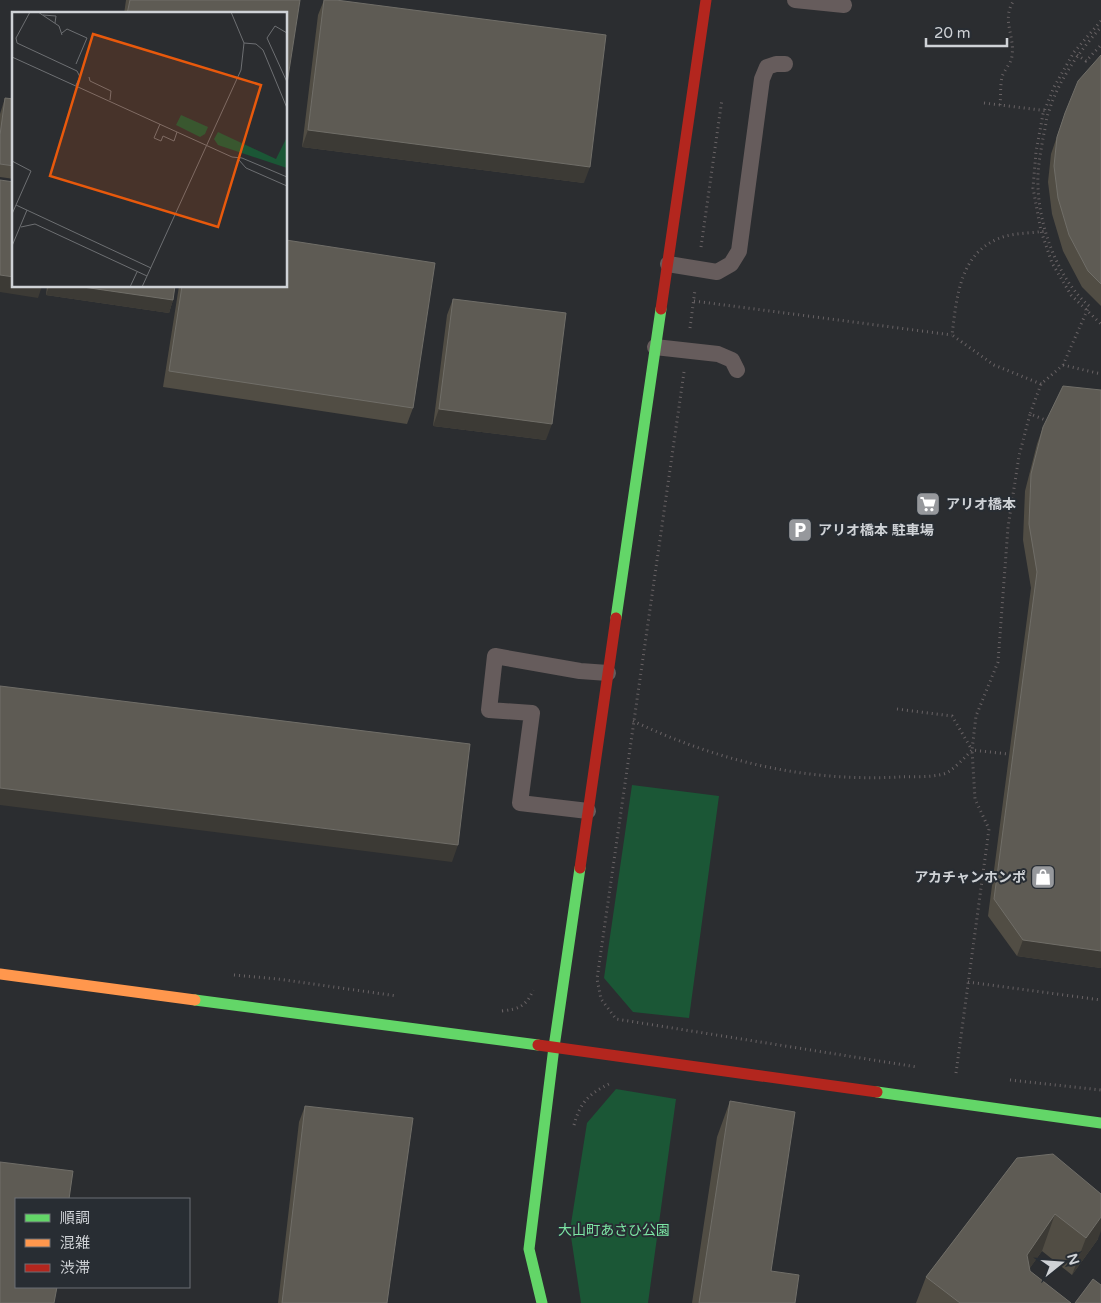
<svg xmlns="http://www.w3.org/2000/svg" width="1101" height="1303" font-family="'Varela Round','Noto Sans JP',sans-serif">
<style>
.green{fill:#1b5736}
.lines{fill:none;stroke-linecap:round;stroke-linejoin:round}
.path{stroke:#696365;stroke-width:3;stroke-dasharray:1 4;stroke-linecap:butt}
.lane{stroke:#665c5c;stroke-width:16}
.fast{stroke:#63d668;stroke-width:11}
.slow{stroke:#ff974d;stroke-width:11}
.jam{stroke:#b3261e;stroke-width:11}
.path-bridge{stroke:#696365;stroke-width:3;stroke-dasharray:1 4;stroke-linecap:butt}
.wall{fill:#514d44}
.shaded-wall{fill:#3c3a35}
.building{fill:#5e5b54;stroke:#706e68}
.labels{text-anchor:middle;stroke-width:4;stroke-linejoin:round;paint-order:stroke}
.poi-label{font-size:14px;font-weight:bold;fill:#cfd2d6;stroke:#282d33;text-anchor:start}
.park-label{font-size:14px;fill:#7de6a5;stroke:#282d33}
.inset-road{fill:none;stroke:#6d6f72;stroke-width:1}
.view{fill:#e8590c;fill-opacity:0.15;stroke:#e8590c;stroke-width:2.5}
.inset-edge{fill:none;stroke:#cfd2d6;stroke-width:2.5}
</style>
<rect width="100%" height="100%" fill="#2b2d30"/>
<path class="green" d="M 632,785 L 719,796 L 689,1018 L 633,1012 L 604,978 Z
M 616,1089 L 676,1099 L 648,1303 L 581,1303 L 570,1230 L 587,1123 Z"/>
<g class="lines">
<path class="path" d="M 1077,55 L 1086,61 L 1101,45
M 984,103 L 1048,111
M 1000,105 C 1001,96 1000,86 1002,77 C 1004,70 1011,64 1012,56 C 1015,35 1001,20 1014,0
M 701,247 L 722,99
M 694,301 L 952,335
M 690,328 L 695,290
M 1063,365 L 1101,374
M 684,372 L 597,979 L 601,999 L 616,1019 L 917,1067
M 1041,384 L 994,365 L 952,335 C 957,295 960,249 1006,236 C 1018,233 1033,233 1045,231
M 1048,421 L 1030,414 L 1041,384 L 1063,365 L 1089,306 C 1058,279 1039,227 1038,186 C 1037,169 1041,150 1044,133 C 1046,126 1046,118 1049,111 C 1059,79 1080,51 1101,27
M 897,709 L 952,716 L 972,750
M 633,721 C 718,761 804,782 898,777 C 912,776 929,778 943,774 C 951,773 966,756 972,750 L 1008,754
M 234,975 L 278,979 L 397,996
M 968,982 L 1101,1000
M 502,1011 C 518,1009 526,1007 533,990
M 956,1073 L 989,829 L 975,799 L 972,750 L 976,716 L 998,662 L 1008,527 L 1019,456 L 1030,414
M 1010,1080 L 1101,1090
M 574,1125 C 580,1102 590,1093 611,1083"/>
<path class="lane" d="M 795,0 L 844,5
M 668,264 L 717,272 L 731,264 L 739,251 L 762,79 L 767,67 L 776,64 L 785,64
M 655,347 L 718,354 L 732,360 L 737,370
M 588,811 L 520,803 L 532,713 L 489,710 L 495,656 L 580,671 L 608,673"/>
<path class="fast" d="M 616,618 L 661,309
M 195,1000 L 538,1045
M 877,1092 L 1101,1123
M 542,1303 L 529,1249 L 554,1047 L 580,868"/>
<path class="slow" d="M 0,974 L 195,1000"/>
<path class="jam" d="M 661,309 L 706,0
M 580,868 L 616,618
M 538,1045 L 877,1092"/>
<path class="path-bridge" d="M 1101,21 L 1074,52 L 1054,87 L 1043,114 L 1036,152 L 1033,188 L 1041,231 L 1052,263 L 1071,295 L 1101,324"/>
</g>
<path class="wall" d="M 126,0 L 300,0 L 286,14 L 124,14 Z
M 324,0 L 584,183 L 302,147 L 318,15 Z
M 1101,55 L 1101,306 L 1082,287 L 1063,251 L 1052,214 L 1048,182 L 1051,154 L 1065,113 Z
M 5,98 L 14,99 L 14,179 L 0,177 L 0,114 Z
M 47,286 L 175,286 L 173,300 L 169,313 L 46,295 Z
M 179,286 L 286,286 L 413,408 L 407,424 L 163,387 Z
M 453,299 L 546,440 L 433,426 L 447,315 Z
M 1043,427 L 1101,968 L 1017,956 L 988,916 L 1031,588 L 1023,540 L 1025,491 L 1037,444 Z
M 730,1101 L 771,1271 L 795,1303 L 692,1303 L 717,1137 Z
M 305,1106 L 387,1303 L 278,1303 L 299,1122 Z
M 1017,1158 L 1098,1239 L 1072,1275 L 1042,1251 L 1029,1269 L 1030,1271 L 1071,1303 L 916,1303 L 926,1277 Z"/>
<path class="shaded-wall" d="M 308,130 L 590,167 L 584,183 L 302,147 Z
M 0,275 L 14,277 L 14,286 L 42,286 L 38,298 L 0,292 Z
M 49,286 L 76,286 L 173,300 L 169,313 L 46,295 Z
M 439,409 L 552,424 L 546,440 L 433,426 Z
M 0,788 L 458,845 L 452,862 L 0,805 Z
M 1023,940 L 1101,951 L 1101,968 L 1017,956 Z
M 1055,1214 L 1042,1251 L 1013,1292 L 1027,1255 Z
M 1101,1217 L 1101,1231 L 1098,1239 L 1072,1275 L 1086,1238 Z"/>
<path class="building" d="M 130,0 L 300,0 L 286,90 L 286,14 L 127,14 Z
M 324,0 L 336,0 L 606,35 L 590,167 L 308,130 Z
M 1101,55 L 1101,284 L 1088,271 L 1069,235 L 1058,198 L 1054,166 L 1057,137 L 1065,113 L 1078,81 Z
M 5,98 L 14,99 L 14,166 L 0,164 L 0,135 Z
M 0,180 L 14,182 L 14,277 L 0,275 Z
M 286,240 L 435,263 L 413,408 L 169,371 L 182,286 L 286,286 Z
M 76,286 L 175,286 L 173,300 Z
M 453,299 L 566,313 L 552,424 L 439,409 Z
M 1063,386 L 1101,390 L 1101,951 L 1023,940 L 994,899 L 1037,572 L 1029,524 L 1031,474 L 1043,427 Z
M 0,686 L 470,744 L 458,845 L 0,788 Z
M 730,1101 L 795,1112 L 771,1271 L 799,1275 L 795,1303 L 699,1303 Z
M 305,1106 L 413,1118 L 387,1303 L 282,1303 Z
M 1053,1154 L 1101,1194 L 1101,1217 L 1086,1238 L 1055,1214 L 1027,1255 L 1030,1271 L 1071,1303 L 960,1303 L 926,1277 L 1017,1158 Z
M 0,1162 L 73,1171 L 69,1199 L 16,1199 L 16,1287 L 57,1287 L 54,1303 L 0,1303 Z
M 1093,1279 L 1101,1285 L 1101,1303 L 1075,1303 Z"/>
<defs>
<symbol id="supermarket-square" viewBox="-11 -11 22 22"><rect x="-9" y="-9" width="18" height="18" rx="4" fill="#96989c" stroke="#282d33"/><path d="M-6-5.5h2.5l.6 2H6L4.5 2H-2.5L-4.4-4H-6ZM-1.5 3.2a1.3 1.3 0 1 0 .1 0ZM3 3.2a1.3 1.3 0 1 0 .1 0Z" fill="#fff"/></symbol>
<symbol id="parking-square" viewBox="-11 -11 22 22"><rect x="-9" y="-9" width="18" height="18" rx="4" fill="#96989c" stroke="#282d33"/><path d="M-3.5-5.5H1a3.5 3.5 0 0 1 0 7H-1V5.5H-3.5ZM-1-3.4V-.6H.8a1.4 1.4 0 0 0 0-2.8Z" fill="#fff"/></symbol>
<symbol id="shop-square" viewBox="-11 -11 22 22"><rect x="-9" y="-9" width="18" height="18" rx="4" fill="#96989c" stroke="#282d33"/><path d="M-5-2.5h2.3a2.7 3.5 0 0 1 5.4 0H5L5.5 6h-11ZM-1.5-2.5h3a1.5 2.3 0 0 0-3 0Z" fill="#fff"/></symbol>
</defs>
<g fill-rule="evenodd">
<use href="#supermarket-square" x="914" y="490" width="28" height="28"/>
<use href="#parking-square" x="786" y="516" width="28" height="28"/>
<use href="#shop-square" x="1029" y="863" width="28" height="28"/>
</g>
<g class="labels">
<g class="poi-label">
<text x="946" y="509">アリオ橋本</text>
<text x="818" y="535">アリオ橋本 駐車場</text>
<text x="1026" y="882" text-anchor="end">アカチャンホンポ</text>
</g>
<g class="park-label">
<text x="614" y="1235">大山町あさひ公園</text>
</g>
</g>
<g transform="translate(12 12)">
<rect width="275" height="275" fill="#2b2d30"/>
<path d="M 169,103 L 196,115 L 193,122 L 188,125 L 164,113 ZM 206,120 L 264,147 L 275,125 L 275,156 L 206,133 L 202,127 Z" fill="#1b5736"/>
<path class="inset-road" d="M 18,0 L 4,26 L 5,31 L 65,59 L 68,65 L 64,73M 26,0 L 47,14 L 50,23M 31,3 L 44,4 L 43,11M 50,21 L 55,17 L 75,26 L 64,52M 275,21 L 263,14 L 255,26 L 275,70M 232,31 L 244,32 L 251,38 L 275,96M 0,45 L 220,145 L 230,146 L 275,165M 77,65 L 78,69 L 99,79 L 98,88M 148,112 L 142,126 L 149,129 L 151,124 L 162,129 L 165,120M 227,148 L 234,156 L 275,174M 0,149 L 19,159 L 0,202M 4,193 L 139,256M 9,215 L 23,212 L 135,264M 0,234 L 15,198M 118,275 L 125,260M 130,275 L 229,58 L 232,31 L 219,0"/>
<path class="view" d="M 81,22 L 249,73 L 206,215 L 38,164 Z"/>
<rect width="275" height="275" class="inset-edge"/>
</g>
<rect x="15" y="1198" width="175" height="90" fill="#282d33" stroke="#6b6f74"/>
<rect x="25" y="1214" width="25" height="8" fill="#63d668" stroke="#6b6f74"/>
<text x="60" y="1223" font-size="15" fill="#cfd2d6">順調</text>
<rect x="25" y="1239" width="25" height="8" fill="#ff974d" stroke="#6b6f74"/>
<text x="60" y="1248" font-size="15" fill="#cfd2d6">混雑</text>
<rect x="25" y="1264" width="25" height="8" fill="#b3261e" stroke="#6b6f74"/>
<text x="60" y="1273" font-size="15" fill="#cfd2d6">渋滞</text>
<g transform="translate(1061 1263) rotate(73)" stroke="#282d33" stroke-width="4" paint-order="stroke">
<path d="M0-4L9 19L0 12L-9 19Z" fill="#cfd2d6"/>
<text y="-8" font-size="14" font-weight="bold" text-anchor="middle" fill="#cfd2d6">N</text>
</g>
<path d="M926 38v8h81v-8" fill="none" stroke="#cfd2d6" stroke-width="2.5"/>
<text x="934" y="38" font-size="15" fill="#cfd2d6" stroke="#282d33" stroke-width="4" paint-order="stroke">20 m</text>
</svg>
